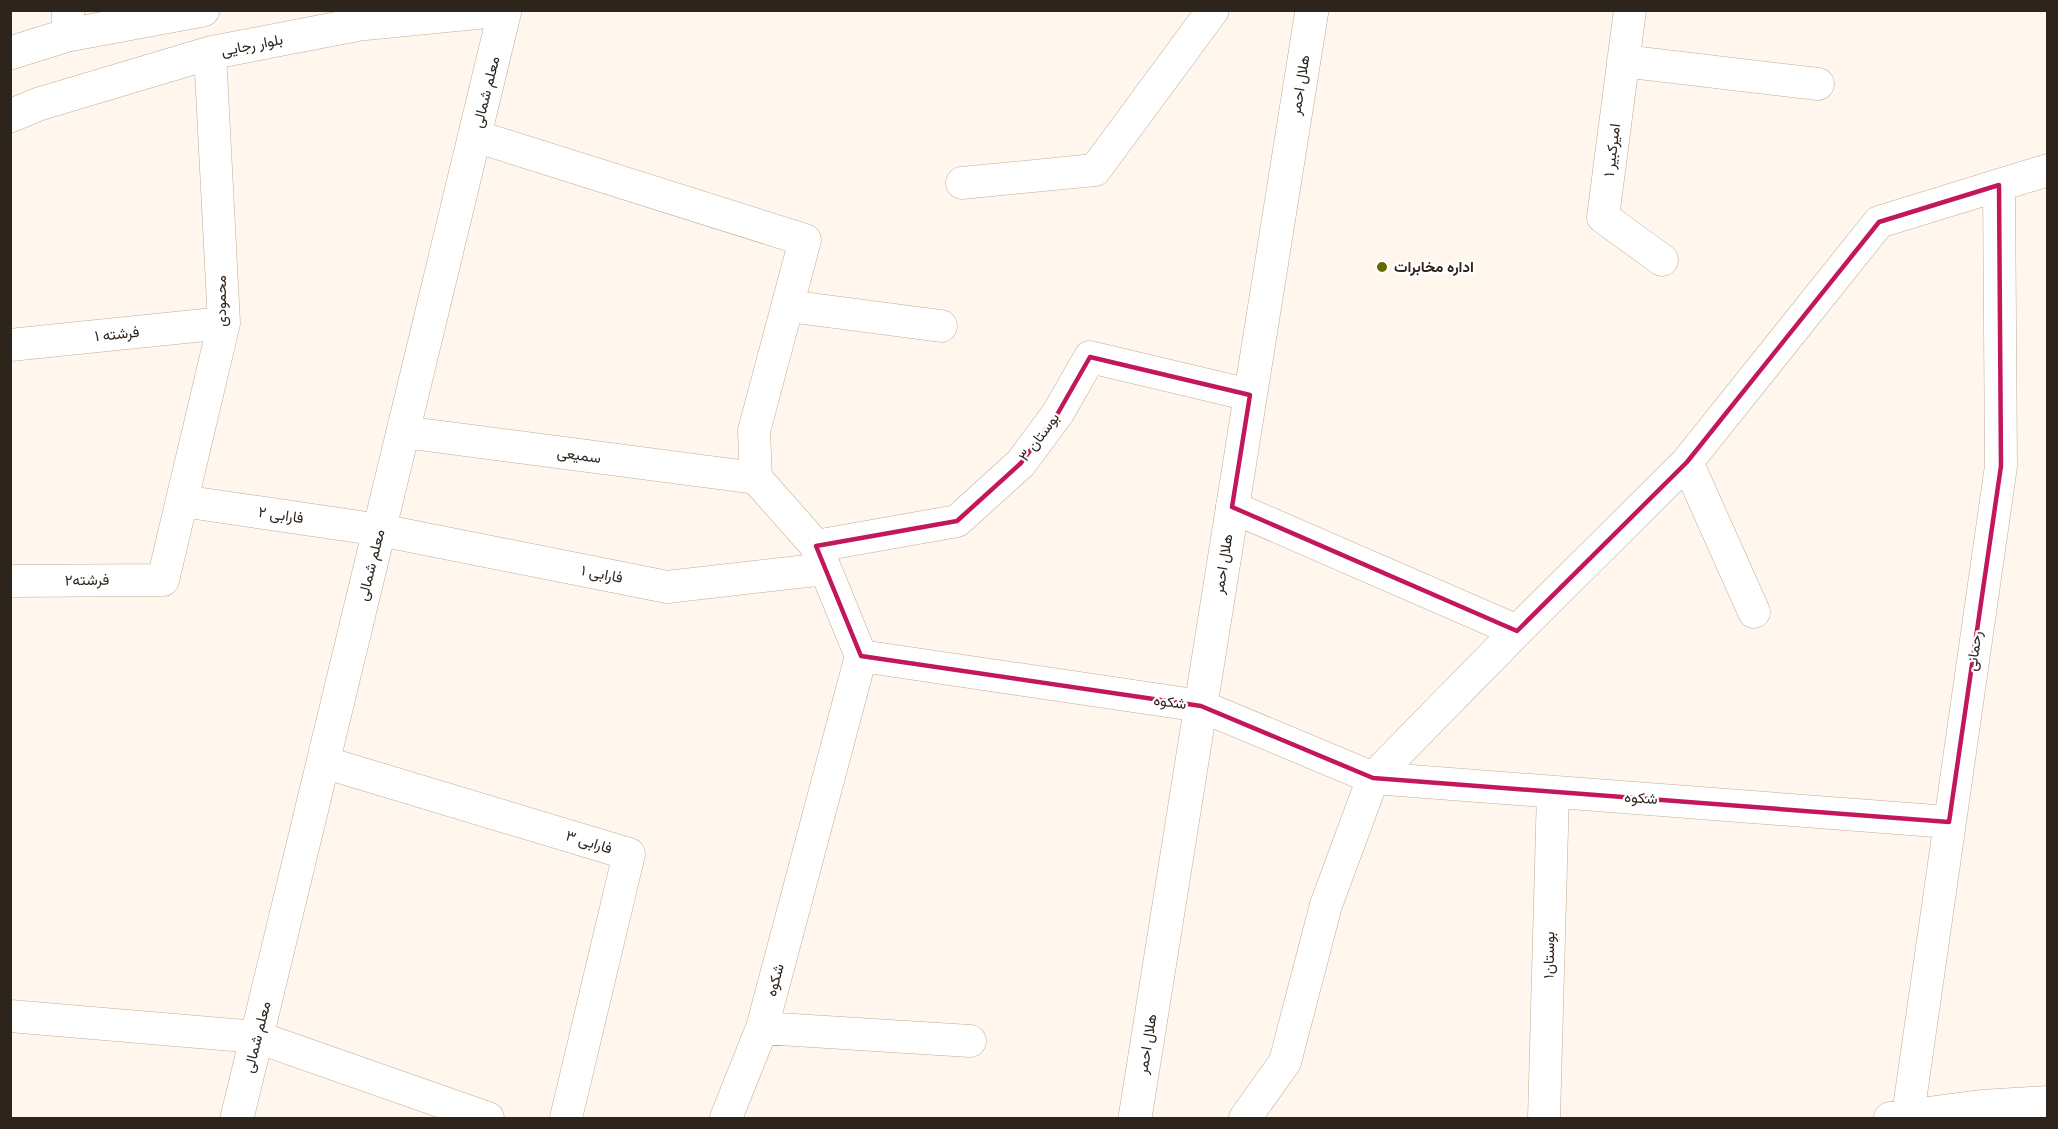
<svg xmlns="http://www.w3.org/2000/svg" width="2058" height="1129" font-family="'Golos Text',Vazirmatn,sans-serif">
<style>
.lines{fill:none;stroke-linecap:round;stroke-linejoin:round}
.minor-casing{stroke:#c1ac96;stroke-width:33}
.tertiary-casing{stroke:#c1ac96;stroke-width:34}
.secondary-casing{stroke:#c1ac96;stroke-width:34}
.minor{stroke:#fff;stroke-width:32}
.tertiary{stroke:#fff;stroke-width:33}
.secondary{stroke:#fff;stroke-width:33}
.marked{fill:none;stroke:#c2185b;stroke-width:4.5;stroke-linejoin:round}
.poi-dot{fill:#676804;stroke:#fff;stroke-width:2}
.labels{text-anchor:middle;stroke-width:4.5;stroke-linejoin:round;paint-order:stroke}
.street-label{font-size:15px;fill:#2d251c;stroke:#fff}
.poi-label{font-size:15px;font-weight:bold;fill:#2d251c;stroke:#fff;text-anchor:start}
</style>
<rect width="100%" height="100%" fill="#fff6ed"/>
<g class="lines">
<defs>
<path id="minor" d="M 68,10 L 68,35
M 1630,10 L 1603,217 L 1662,260
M 1623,61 L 1818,84
M 475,136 L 805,240 L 754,431 L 756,478 L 816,546 L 861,656
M 962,183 L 1095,170 L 1213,10
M 788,306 L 941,326
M 10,345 L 224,323
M 403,432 L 756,478
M 1687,462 L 1754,612
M 182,501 L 380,530 L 667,587 L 825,569
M 1232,507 L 1517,631
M 816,546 L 957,521 L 1021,463 L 1058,413 L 1090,357 L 1250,395
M 10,581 L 163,580 L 224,323 L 210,53
M 323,762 L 629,854 L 566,1118
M 10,1016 L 257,1037 L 488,1118
M 762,1028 L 970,1041
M 1908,1115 L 2001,466 L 1999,185
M 726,1118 L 762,1028 L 861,656 L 1201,706 L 1373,778 L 1949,822
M 1245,1118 L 1285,1062 L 1326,905 L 1373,778 L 1517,631 L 1687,462 L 1879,222 L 2048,170
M 1544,1118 L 1553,792
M 1890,1118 L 1981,1106 L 2048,1102"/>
<path id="tertiary" d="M 237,1118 L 505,10
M 1135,1118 L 1312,10"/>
<path id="secondary" d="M 10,53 L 68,35 L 203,10
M 10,116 L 39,104 L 210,53 L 360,24 L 502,10"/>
</defs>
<use href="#minor" class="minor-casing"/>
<use href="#tertiary" class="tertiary-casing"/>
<use href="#secondary" class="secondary-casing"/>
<use href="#minor" class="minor"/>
<use href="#tertiary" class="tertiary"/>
<use href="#secondary" class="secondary"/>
</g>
<path class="marked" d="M 1999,185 L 2001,466 L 1949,822 L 1373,778 L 1201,706 L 861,656 L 816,546 L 957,521 L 1021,463 L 1058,413 L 1090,357 L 1250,395 L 1232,507 L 1517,631 L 1687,462 L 1879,222 Z"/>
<circle class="poi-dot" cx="1382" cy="267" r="6"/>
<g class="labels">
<g class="street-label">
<text transform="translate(252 45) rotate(-11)" y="5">بلوار رجایی</text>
<text transform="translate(1300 85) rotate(-81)" y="5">هلال احمر</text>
<text transform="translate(486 92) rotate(-76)" y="5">معلم شمالی</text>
<text transform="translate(1612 150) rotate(-83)" y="5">امیرکبیر ۱</text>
<text transform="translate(221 301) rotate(-90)" y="5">محمودی</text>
<text transform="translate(117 334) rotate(-6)" y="5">فرشته ۱</text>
<text transform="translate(1039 437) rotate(-53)" y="5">بوستان ٣</text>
<text transform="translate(579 455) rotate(8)" y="5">سمیعی</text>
<text transform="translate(281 515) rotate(8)" y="5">فارابی ۲</text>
<text transform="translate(1223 564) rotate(-81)" y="5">هلال احمر</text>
<text transform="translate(371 565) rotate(-76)" y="5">معلم شمالی</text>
<text transform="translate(602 574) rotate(11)" y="5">فارابی ۱</text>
<text transform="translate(87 580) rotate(-1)" y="5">فرشته۲</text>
<text transform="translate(1974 651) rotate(-82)" y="5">رحمانی</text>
<text transform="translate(1170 702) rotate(8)" y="5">شکوه</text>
<text transform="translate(1641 798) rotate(4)" y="5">شکوه</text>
<text transform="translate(589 842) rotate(17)" y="5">فارابی ۳</text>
<text transform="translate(1549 955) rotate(-89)" y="5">بوستان۱</text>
<text transform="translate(775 980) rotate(-75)" y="5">شکوه</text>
<text transform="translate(257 1037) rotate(-76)" y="5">معلم شمالی</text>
<text transform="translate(1147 1044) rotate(-81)" y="5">هلال احمر</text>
</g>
<g class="poi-label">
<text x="1394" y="272">اداره مخابرات</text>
</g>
</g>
<rect width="2058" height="1129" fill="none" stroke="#2d251c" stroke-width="24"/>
</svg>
